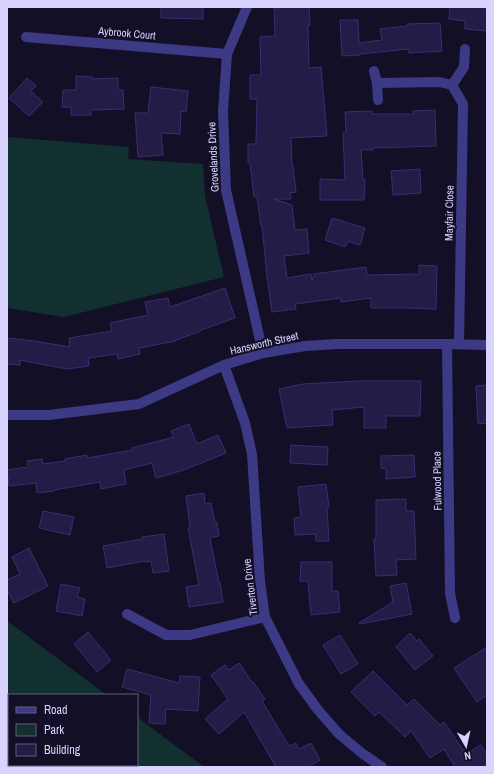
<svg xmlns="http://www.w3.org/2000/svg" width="494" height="774" font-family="'Archivo Narrow',sans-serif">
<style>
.green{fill:#12302f}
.building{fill:#241b47;stroke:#3b2d73}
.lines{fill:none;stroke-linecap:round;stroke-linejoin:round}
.minor{stroke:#3d3a85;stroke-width:10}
.highway{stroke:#ff4fa3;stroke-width:12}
.labels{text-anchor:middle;stroke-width:4;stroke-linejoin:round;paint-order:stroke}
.street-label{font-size:11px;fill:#d9d4ff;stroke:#130f26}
</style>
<rect width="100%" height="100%" fill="#130f26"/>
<path class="green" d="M 7,137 L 129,147 L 128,159 L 203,164 L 205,196 L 224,277 L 64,317 L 7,308 Z
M 7,621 L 107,695 L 9,695 L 9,765 L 137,765 L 137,717 L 204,767 L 7,767 Z"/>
<path class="building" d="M 161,7 L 203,7 L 203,19 L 161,18 Z
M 309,7 L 310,25 L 308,25 L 309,68 L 321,67 L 327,136 L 291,138 L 292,166 L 293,166 L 296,192 L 290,193 L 291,199 L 274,199 L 292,205 L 295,230 L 307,229 L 309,253 L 284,256 L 287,278 L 311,274 L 312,281 L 314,274 L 366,267 L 367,275 L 419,274 L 419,265 L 437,266 L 436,309 L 408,308 L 371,308 L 371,298 L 341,302 L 341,298 L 295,304 L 296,309 L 272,312 L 267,277 L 262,225 L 261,226 L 257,197 L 254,197 L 250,163 L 248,163 L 248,144 L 256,144 L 257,99 L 250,99 L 250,75 L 261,75 L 260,37 L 275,36 L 274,8 Z
M 450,7 L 470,7 L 487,8 L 487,31 L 465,29 L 465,21 L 449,19 Z
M 340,20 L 358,20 L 359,43 L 382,40 L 380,29 L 407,26 L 407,24 L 440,23 L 442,51 L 409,53 L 408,49 L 360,54 L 360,55 L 342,56 Z
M 76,76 L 92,77 L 92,79 L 118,78 L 118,90 L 123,90 L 124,109 L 91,110 L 91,115 L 71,115 L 71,107 L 62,107 L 63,90 L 76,90 Z
M 27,78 L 36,86 L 31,91 L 43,102 L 29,116 L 9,98 Z
M 151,87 L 188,91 L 186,112 L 181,111 L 180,134 L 161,133 L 163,155 L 138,157 L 135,113 L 148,113 Z
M 435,110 L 436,146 L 373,148 L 373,150 L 361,150 L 363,180 L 365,180 L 364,200 L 320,200 L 320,179 L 345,180 L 343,133 L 346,132 L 345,112 L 372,111 L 372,114 L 414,114 L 413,111 Z
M 420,169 L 421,193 L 393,195 L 391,171 Z
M 332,218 L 365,228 L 360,245 L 348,241 L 345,247 L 325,240 Z
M 225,288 L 235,318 L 201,330 L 201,331 L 176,340 L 176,341 L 139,348 L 140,354 L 118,359 L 117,354 L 88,358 L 89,366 L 67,369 L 20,360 L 20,365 L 7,364 L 7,338 L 34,341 L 70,347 L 69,338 L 112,331 L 110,323 L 148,315 L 145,302 L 168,298 L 170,307 Z
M 357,381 L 421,381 L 420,416 L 386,416 L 386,428 L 364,428 L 364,407 L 332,410 L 333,425 L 287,428 L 279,389 L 303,384 Z
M 487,385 L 487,423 L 478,424 L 476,386 Z
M 189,424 L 197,444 L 218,435 L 226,453 L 184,470 L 156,478 L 152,463 L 124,470 L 126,484 L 101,489 L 100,482 L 54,490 L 54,491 L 37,493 L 36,483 L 9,486 L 7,470 L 28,467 L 27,461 L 42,459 L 43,464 L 66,461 L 65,459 L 87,455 L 87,458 L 133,450 L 132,448 L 174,437 L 171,431 Z
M 291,445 L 328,447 L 327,465 L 290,463 Z
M 414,455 L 415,477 L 386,479 L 386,469 L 381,468 L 381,456 Z
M 326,484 L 329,507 L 327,507 L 329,541 L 316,541 L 315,534 L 295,535 L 294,518 L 301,517 L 298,487 Z
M 204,493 L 205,504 L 211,503 L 215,523 L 217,522 L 219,536 L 210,538 L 219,583 L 220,582 L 223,602 L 189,607 L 186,587 L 199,585 L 188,528 L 190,527 L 186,496 Z
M 406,499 L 406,511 L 414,511 L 416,559 L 396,560 L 397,575 L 376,576 L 374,539 L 376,539 L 376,500 Z
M 43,511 L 74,517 L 70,535 L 39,528 Z
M 164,534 L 169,571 L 153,573 L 151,561 L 145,562 L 145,561 L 107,568 L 103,546 L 142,539 L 142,537 Z
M 29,548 L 48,586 L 14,603 L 7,590 L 7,580 L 20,574 L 12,557 Z
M 301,562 L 332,562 L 332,591 L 338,591 L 340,612 L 311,615 L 308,581 L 300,581 Z
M 406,583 L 412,614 L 360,624 L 359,623 L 393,602 L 390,586 Z
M 61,584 L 80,588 L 77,597 L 85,599 L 82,616 L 56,611 Z
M 88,632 L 111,660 L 97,672 L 74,644 Z
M 410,633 L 417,641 L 419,639 L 433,656 L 415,670 L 396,647 Z
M 340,635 L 358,664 L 341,674 L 323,645 Z
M 487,647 L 487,695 L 477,702 L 454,668 Z
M 239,663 L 252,682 L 253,682 L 265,699 L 262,701 L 289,746 L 296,743 L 299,749 L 311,743 L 320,760 L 307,767 L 276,767 L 244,712 L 219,734 L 205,719 L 228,699 L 211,675 L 225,665 L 229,670 Z
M 127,669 L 179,683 L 180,676 L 200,677 L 198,711 L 166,709 L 165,724 L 149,723 L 151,695 L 122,687 Z
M 373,671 L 407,705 L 414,699 L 440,725 L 444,722 L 466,754 L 481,745 L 487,755 L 487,764 L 482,767 L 455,767 L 444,749 L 430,758 L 411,731 L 405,737 L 379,712 L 375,716 L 351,692 Z"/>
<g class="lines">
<path class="minor" d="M 247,7 L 227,54 L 223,111 L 226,190 L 263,353
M 26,37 L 227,54
M 374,71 L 377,83 L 378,100
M 377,83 L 439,82 L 452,85 L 463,104 L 459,344
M 452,85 L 464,67 L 465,49
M 447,344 L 450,593 L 455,618
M 224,365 L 245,423 L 252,454 L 260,581 L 265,617 L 299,684 L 318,710 L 339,734 L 363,754 L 382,767
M 7,415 L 49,415 L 139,404 L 224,365 L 263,353 L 305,346 L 337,344 L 447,344 L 487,345
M 127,614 L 166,635 L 190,635 L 265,617"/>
<path class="highway" d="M 7,725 L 9,727
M 61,765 L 64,767"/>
</g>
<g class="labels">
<g class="street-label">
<text transform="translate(127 33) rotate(5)" y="4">Aybrook Court</text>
<text transform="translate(213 157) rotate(-93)" y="4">Grovelands Drive</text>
<text transform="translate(449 213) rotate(-89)" y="4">Mayfair Close</text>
<text transform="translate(264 343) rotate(-13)" y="4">Hansworth Street</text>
<text transform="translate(437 481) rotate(-91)" y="4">Fulwood Place</text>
<text transform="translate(250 587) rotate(-97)" y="4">Tiverton Drive</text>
</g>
</g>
<rect width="494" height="774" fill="none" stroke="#d9d4ff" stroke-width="16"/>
<rect x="8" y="694" width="130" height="72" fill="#130f26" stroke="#625e7d"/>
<rect x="16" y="707" width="20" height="6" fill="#3d3a85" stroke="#625e7d"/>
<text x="44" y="714" font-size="12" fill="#d9d4ff">Road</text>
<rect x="16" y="724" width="20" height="12" fill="#12302f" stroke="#625e7d"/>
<text x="44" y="734" font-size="12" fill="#d9d4ff">Park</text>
<rect x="16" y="744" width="20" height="12" fill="#241b47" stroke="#625e7d"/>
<text x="44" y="754" font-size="12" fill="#d9d4ff">Building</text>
<g transform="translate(466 746) rotate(171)" stroke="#130f26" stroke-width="3" paint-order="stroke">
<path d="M0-3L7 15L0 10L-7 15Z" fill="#d9d4ff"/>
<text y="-6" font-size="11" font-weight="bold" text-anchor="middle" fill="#d9d4ff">N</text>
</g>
</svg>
